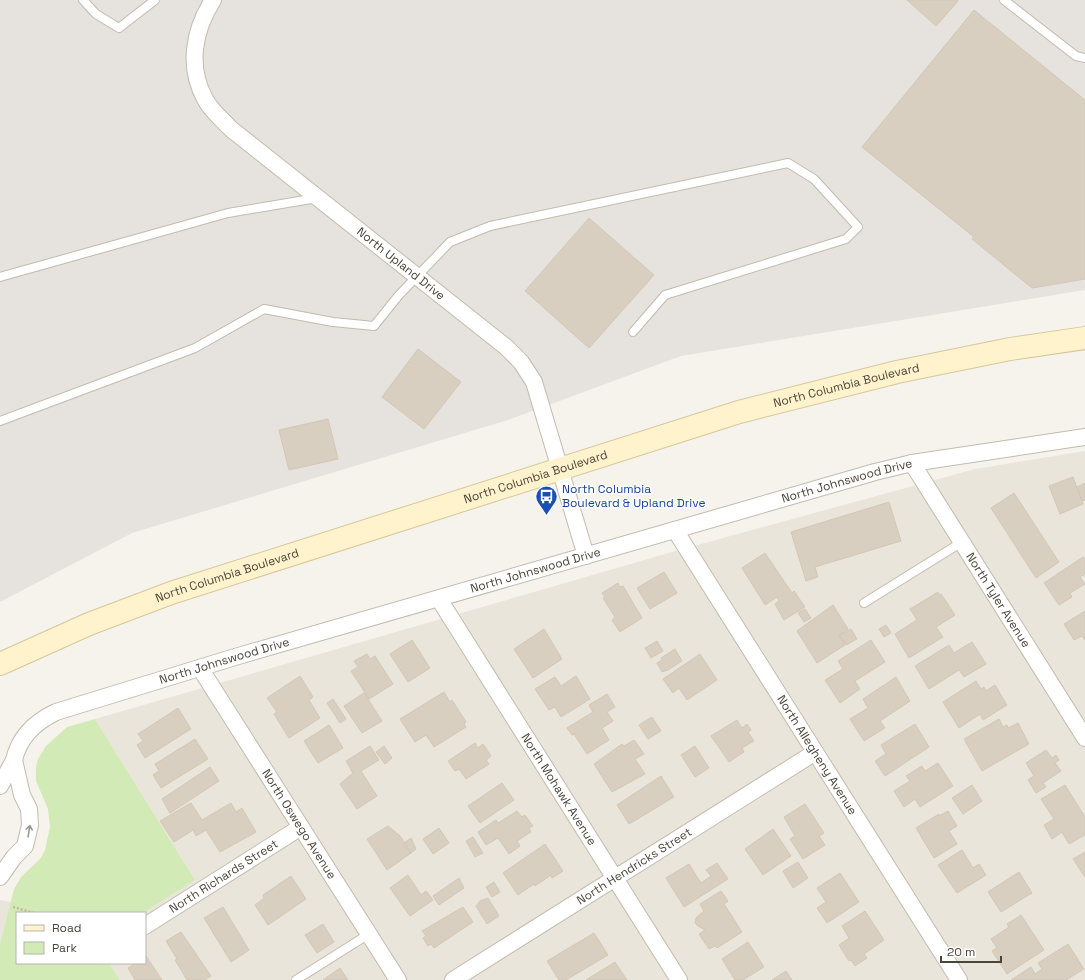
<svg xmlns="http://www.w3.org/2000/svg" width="1085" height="980" font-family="'Space Grotesk',sans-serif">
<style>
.residential{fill:#eae5da}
.industrial{fill:#e6e2dd}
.green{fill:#d2eab5}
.building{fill:#d8cfc1;stroke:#d3c7b4}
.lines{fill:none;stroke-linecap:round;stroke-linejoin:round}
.service-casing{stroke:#c2bbae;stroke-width:10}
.minor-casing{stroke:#c2bbae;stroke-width:18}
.secondary-casing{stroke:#d6c79b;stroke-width:24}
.path{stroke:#c4b79f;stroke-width:2.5;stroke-dasharray:2 2;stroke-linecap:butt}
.service{stroke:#fff;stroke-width:8}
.minor{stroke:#fff;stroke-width:16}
.secondary{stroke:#fff3cd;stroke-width:22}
.oneway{stroke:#9c9892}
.labels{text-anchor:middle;stroke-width:3;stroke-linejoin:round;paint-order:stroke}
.street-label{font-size:12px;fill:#4b4439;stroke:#fff}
.transit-label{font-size:12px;fill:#164399;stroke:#fff;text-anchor:start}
</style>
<rect width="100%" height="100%" fill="#f6f3ec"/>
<path class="residential" d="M 1085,451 L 1085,980 L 120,980 L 109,963 L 145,963 L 145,913 L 143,913 L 195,880 L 95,719 L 672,552 L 975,469 Z
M 0,900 L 11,902 L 0,944 Z"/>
<path class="industrial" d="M 0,0 L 1085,0 L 1085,290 L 681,356 L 508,420 L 132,533 L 0,602 Z"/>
<path class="green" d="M 95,719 L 195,880 L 143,913 L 17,913 L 17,963 L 109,963 L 120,980 L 0,980 L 0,944 L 14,889 L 21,877 L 41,858 L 45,850 L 50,827 L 48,809 L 36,781 L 36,767 L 38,759 L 46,746 L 67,727 Z"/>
<path class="building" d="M 907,0 L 957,0 L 958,1 L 936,26 Z
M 974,10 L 1085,100 L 1085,279 L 1032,288 L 972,239 L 974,237 L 862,147 Z
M 589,218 L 654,275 L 589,348 L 525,291 Z
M 418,349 L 461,382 L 424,429 L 382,397 Z
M 328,419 L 338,459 L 289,470 L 279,430 Z
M 1073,477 L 1083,504 L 1060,514 L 1049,486 Z
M 1085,483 L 1085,500 L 1082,501 L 1077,487 Z
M 1014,493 L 1059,562 L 1036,578 L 991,508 Z
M 889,502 L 901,541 L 815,567 L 818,577 L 806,581 L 791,532 Z
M 765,553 L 792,593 L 794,591 L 805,607 L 784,620 L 775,604 L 779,601 L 777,597 L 765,605 L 742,568 Z
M 1083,557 L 1085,560 L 1085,574 L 1080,577 L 1085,584 L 1070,593 L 1072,597 L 1059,605 L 1044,583 Z
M 664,572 L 677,593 L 650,609 L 637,588 Z
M 618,583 L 620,587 L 623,586 L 642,618 L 620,632 L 612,620 L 615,617 L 603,598 L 605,597 L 602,593 Z
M 938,592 L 939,595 L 941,594 L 955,615 L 936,627 L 943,637 L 909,658 L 895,634 L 917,620 L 910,609 Z
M 833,605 L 848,629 L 839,635 L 845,645 L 817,663 L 797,631 Z
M 805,609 L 811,618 L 804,622 L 798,613 Z
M 1085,611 L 1085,640 L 1082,636 L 1074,640 L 1064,624 Z
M 886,625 L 891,633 L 884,637 L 879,629 Z
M 544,629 L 562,659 L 533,678 L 514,649 Z
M 851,629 L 857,639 L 846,645 L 840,635 Z
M 412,640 L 430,668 L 408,682 L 390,654 Z
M 871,640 L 885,662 L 855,681 L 860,689 L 840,703 L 825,680 L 843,669 L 838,661 Z
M 657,641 L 663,651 L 651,658 L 645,648 Z
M 972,642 L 986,664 L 964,677 L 959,670 L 929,689 L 915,666 L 949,645 L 954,653 Z
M 675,649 L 682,661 L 668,670 L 662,672 L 657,663 L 662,660 L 661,658 Z
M 367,654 L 370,659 L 375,656 L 393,684 L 369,699 L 351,671 L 358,667 L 354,661 Z
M 700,654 L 717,680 L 687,700 L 679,688 L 673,693 L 663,679 Z
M 300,676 L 313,697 L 309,700 L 320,718 L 289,738 L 274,714 L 277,712 L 267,698 Z
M 576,676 L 590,699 L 561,717 L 555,707 L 549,710 L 535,689 L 555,677 L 561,686 Z
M 896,677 L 910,701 L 880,721 L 885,728 L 864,741 L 850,719 L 868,708 L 863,699 Z
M 976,681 L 981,689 L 984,687 L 986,691 L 995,685 L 1007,705 L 983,720 L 980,714 L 959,728 L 943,702 Z
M 444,692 L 450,702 L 452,700 L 466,722 L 464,724 L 466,727 L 434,747 L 426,735 L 415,742 L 400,719 Z
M 364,693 L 382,721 L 362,733 L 344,706 Z
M 607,694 L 615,707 L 607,712 L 613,721 L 602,728 L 609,740 L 587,754 L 574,734 L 572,735 L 567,728 L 593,712 L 589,705 Z
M 333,699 L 346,719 L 340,723 L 327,703 Z
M 178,708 L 191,729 L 145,758 L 137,745 L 143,741 L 138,734 Z
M 652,717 L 661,731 L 648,739 L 639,725 Z
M 999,719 L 1003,727 L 1007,725 L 1008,728 L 1018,723 L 1029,744 L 982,771 L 964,739 Z
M 737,720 L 742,728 L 747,724 L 751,730 L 748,732 L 754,741 L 742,748 L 744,752 L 729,762 L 711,736 Z
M 915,724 L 929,747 L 885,776 L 875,761 L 886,754 L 881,745 Z
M 329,725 L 343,748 L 318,763 L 304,741 Z
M 195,739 L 208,759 L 161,788 L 153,775 L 159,771 L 155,764 Z
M 634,740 L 644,754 L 635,759 L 645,774 L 612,792 L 594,764 L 622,744 L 624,746 Z
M 475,743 L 478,748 L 483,744 L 491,756 L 486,760 L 489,764 L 466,779 L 459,769 L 455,771 L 448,761 Z
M 370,746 L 379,760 L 361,771 L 377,796 L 357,809 L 340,784 L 353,773 L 346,761 Z
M 384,746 L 392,758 L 385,764 L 376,752 Z
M 695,746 L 709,768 L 695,777 L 681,755 Z
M 1046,750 L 1052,758 L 1056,755 L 1059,760 L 1055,763 L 1061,771 L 1043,783 L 1046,787 L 1036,793 L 1028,780 L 1034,776 L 1026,763 Z
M 938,763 L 953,786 L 920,807 L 915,799 L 904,807 L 894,791 L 910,781 L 906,776 L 922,766 L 925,771 Z
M 210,767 L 219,781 L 170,813 L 162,799 Z
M 661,776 L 674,797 L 629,824 L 617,805 Z
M 502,783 L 514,800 L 480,823 L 468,806 Z
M 972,785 L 982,801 L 963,814 L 952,798 Z
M 1065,785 L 1085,817 L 1085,835 L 1069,844 L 1062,832 L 1052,839 L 1044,825 L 1054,819 L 1041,799 Z
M 191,803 L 202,820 L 231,803 L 236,812 L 242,808 L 256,832 L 220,852 L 206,830 L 196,836 L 193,830 L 174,842 L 160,821 Z
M 805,804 L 824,833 L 819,836 L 825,845 L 803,859 L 790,839 L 795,836 L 784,817 Z
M 517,811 L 522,817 L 525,815 L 533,826 L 529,828 L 531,832 L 517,841 L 520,846 L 509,854 L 498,838 L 486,845 L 478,832 L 496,820 L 498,823 Z
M 948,811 L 957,826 L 949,831 L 957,844 L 934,858 L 916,828 L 939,814 L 939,816 Z
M 388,826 L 400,836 L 411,853 L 387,870 L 367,839 Z
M 439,828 L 449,843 L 433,854 L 423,839 Z
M 773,829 L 791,856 L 763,875 L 745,849 Z
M 473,837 L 483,853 L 475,857 L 466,841 Z
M 411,838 L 416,849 L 411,853 L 404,843 Z
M 545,844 L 563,871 L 552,878 L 551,875 L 535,886 L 534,884 L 518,895 L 503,873 Z
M 962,850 L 973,868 L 979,864 L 986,875 L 957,893 L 938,865 Z
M 1085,852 L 1085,877 L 1073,859 Z
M 798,862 L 808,878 L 793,888 L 783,871 Z
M 717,863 L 728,879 L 684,907 L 666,878 L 689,864 L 701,883 L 711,876 L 706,870 Z
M 1019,872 L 1032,893 L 1001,912 L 988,892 Z
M 840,873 L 859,902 L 827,923 L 817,908 L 826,902 L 817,888 Z
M 408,875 L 421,895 L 426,891 L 433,900 L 410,916 L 390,888 Z
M 291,876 L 306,899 L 268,925 L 255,905 L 264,898 L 263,895 Z
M 459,878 L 464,888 L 439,905 L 433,896 Z
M 494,882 L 500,892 L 492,897 L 486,887 Z
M 721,891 L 728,901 L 724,904 L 742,932 L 717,948 L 715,946 L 709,949 L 699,934 L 705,930 L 698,926 L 695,923 L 696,918 L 704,911 L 700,904 Z
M 488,898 L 499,916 L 487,924 L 476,906 L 480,901 Z
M 223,907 L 249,950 L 231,962 L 204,918 Z
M 463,907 L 473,922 L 434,948 L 431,944 L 428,946 L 423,938 L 426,936 L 422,931 Z
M 865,911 L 884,940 L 864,954 L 867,958 L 855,966 L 851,960 L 849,961 L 839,945 L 849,938 L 842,926 Z
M 1021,915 L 1044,950 L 1007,974 L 992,951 L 997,948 L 991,939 L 1009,927 L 1007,924 Z
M 323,924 L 334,942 L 317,953 L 305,935 Z
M 181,932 L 211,976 L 205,980 L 187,980 L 175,960 L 177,959 L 166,941 Z
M 594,933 L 608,955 L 566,980 L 559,980 L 547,961 Z
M 748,942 L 764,967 L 743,980 L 735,980 L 722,959 Z
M 1068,944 L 1084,969 L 1066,980 L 1011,980 L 1031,967 L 1035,974 L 1042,969 L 1038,963 Z
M 146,956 L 162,980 L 135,980 L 128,968 L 136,963 L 145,963 Z
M 615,962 L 627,980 L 586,980 Z
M 340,968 L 348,980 L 323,980 Z
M 786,971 L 792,980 L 772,980 Z"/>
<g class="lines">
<defs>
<path id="service" d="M 83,0 L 96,14 L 119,28 L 155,0
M 1004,0 L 1076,56 L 1085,58
M 0,277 L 228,213 L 317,198
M 0,421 L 195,348 L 264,309 L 333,322 L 374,326 L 399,295 L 450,242 L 490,226 L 788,163 L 814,179 L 858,227 L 846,239 L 665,295 L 633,332
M 864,603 L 962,542
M 296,980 L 369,934"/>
<g id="minor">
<path id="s1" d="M 213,0 C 194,30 187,66 205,99 C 211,111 222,119 231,129 L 506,347 L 521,362 L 534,382 L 586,556"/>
<path id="s2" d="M 912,463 L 1085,738"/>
<path id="s3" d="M 675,530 L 959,980"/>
<path id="s4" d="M 439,599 L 679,980"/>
<path id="s5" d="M 200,668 L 398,980"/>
<path id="s6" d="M 14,760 C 19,738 35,722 56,712 L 235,657 L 875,472 L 912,463 L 1085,437"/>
<path d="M 0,786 L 14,760 L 22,795 L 29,809 L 30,825 L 25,846 L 14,857 L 0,877"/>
<path id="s7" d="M 145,926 L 301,827"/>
<path id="s8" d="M 453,980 L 814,753"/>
</g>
<g id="secondary">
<path id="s9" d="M 0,664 L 89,624 L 171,593 L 739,412 L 897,372 L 1010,349 L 1085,338"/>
</g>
</defs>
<use href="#service" class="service-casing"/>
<use href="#minor" class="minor-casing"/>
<use href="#secondary" class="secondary-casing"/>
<path class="path" d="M 13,907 L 34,913"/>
<use href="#service" class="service"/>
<use href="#minor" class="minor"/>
<use href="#secondary" class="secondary"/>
</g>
<defs><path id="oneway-shaft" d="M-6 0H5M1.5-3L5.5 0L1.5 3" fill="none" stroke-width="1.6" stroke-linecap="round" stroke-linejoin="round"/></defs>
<use class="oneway" href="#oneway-shaft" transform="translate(29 831) rotate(-81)"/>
<defs>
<symbol id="bus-pin" viewBox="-11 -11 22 30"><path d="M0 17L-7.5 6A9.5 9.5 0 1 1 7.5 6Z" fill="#1a4fb4" stroke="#fff"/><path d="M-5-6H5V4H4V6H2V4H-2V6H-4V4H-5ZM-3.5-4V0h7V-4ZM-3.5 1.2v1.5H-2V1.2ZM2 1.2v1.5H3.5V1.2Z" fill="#fff"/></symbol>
</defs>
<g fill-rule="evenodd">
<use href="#bus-pin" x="534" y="484" width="25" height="34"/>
</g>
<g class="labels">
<g class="street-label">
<text dy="4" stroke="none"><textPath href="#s1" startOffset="361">North Upland Drive</textPath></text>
<text dy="4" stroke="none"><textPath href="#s9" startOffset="892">North Columbia Boulevard</textPath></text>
<text dy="4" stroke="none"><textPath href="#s9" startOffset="568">North Columbia Boulevard</textPath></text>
<text dy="4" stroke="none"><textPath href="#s6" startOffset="890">North Johnswood Drive</textPath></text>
<text dy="4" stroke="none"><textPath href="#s6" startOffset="566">North Johnswood Drive</textPath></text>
<text dy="4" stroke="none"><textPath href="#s9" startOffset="244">North Columbia Boulevard</textPath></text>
<text dy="4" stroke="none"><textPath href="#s2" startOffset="162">North Tyler Avenue</textPath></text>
<text dy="4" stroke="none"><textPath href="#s6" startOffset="242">North Johnswood Drive</textPath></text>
<text dy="4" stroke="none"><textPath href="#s3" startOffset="266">North Allegheny Avenue</textPath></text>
<text dy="4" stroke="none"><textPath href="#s4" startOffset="225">North Mohawk Avenue</textPath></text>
<text dy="4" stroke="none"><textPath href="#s5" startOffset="185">North Oswego Avenue</textPath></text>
<text dy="4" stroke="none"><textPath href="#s8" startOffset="214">North Hendricks Street</textPath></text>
<text dy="4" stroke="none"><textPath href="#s7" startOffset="93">North Richards Street</textPath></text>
</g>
<g class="transit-label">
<text x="562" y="493">North Columbia<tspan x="562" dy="14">Boulevard &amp; Upland Drive</tspan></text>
</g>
</g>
<rect x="16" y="912" width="130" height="52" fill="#ffffff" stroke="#b7b4b0"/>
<rect x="24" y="925" width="20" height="6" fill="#fff3cd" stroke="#b7b4b0"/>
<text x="52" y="932" font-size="12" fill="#4b4439">Road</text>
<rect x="24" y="942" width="20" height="12" fill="#d2eab5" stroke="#b7b4b0"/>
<text x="52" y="952" font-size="12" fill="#4b4439">Park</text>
<path d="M941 956v6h60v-6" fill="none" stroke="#4b4439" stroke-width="2"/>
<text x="947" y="956" font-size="12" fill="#4b4439" stroke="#ffffff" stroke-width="3" paint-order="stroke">20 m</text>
</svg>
